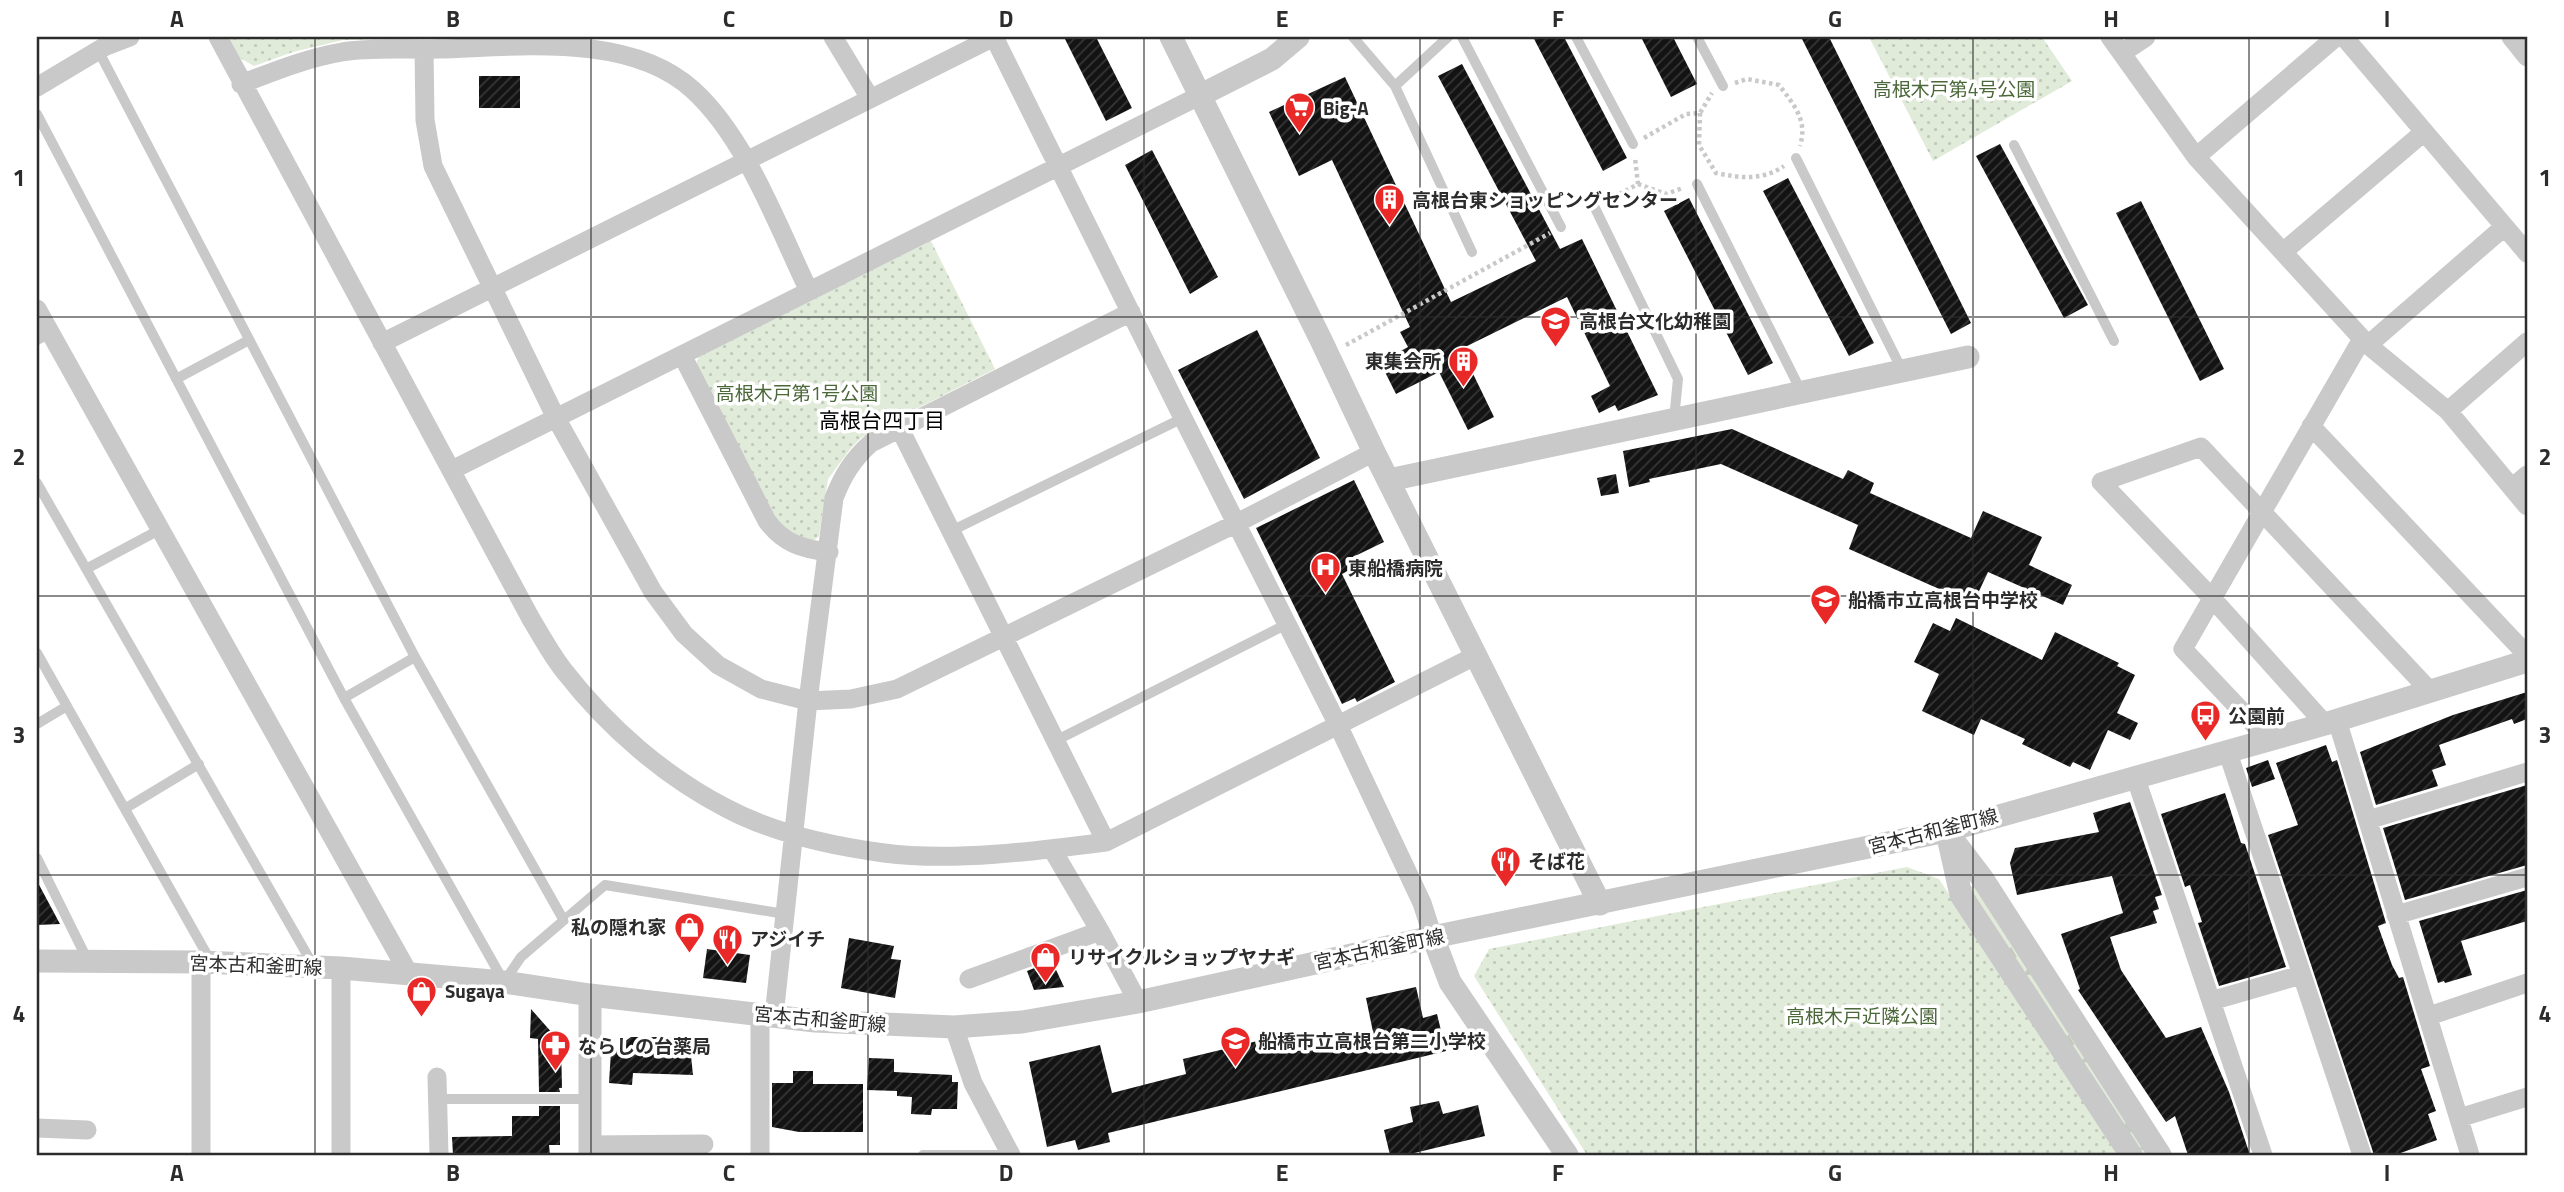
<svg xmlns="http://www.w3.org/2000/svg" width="2564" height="1192" font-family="'Titillium Web','Noto Sans JP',sans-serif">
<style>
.grass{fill:url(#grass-dots)}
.forest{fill:url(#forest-firs)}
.building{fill:url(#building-hatch)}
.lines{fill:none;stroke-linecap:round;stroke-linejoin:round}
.path{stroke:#c9c9c9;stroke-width:4.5;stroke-dasharray:3.5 3.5;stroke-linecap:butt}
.service{stroke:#c9c9c9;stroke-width:10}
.minor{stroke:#c9c9c9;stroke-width:19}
.tertiary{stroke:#c9c9c9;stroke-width:23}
.grid{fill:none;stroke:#2c2c2c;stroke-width:2;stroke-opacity:0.55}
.labels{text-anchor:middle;stroke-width:7;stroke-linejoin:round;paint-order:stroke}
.park-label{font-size:19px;fill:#4b6839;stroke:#fff}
.poi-label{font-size:19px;font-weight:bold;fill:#2c2c2c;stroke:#fff;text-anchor:start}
.street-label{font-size:19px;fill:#2c2c2c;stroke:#fff}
.neighbourhood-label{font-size:21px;fill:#000;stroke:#fff}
.neatline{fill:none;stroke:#2c2c2c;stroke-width:2.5}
.grid-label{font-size:23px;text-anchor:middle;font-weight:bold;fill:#2c2c2c}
</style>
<defs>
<pattern id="grass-dots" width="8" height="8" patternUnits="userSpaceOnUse" patternTransform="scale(1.75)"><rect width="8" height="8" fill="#e1ebd9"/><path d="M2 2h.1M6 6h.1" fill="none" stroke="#c1caba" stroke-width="1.8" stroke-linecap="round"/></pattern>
<pattern id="forest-firs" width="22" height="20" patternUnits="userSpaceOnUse" patternTransform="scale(1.75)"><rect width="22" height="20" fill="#e1ebd9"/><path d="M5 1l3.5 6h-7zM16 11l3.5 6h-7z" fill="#c1caba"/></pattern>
<pattern id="building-hatch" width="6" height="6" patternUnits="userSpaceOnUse" patternTransform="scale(1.75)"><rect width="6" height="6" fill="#131313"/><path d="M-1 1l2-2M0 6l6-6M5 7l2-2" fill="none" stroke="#363636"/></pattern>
</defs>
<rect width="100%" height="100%" fill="#fff"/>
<path class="grass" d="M 229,37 L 397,37 L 397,39 L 343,40 L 293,52 L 254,66 L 240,58 Z
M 1869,37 L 2042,37 L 2072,81 L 1933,161 Z
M 931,241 L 995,369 L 881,427 L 862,437 L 851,448 L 828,479 L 819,536 L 810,544 L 783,531 L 696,366 L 699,356 Z
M 1907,867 L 1939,879 L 2120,1155 L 1587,1155 L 1474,976 L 1489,949 Z"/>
<path class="forest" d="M 1973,886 L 1978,887 L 2154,1155 L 2139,1155 L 1969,888 Z"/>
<path class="building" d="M 1064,37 L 1096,37 L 1132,108 L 1106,121 Z
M 1533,37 L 1564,37 L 1627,158 L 1603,171 Z
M 1641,37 L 1673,37 L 1697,84 L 1671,97 Z
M 1801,37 L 1829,37 L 1971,323 L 1951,334 Z
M 1462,64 L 1560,249 L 1582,239 L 1658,395 L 1618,411 L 1615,405 L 1599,413 L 1591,396 L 1610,386 L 1567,297 L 1461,349 L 1494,417 L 1468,430 L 1439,372 L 1396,394 L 1380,362 L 1408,347 L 1400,332 L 1410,327 L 1332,160 L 1299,176 L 1269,112 L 1345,77 L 1451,302 L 1536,261 L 1438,76 Z
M 479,76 L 520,76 L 520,108 L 479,108 Z
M 2000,144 L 2088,305 L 2064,318 L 1976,156 Z
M 1152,150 L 1218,277 L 1190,294 L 1125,165 Z
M 1788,178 L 1874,343 L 1849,356 L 1763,191 Z
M 1689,198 L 1773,363 L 1748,375 L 1664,211 Z
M 2141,201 L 2224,369 L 2200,381 L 2116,213 Z
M 1257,330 L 1320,458 L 1244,499 L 1178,370 Z
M 1732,429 L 1843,479 L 1848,470 L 1874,483 L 1870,493 L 1971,538 L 1983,511 L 2042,537 L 2029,565 L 2072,585 L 2063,605 L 1988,572 L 1973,604 L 1849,549 L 1858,525 L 1721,464 L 1649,479 L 1650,482 L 1629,487 L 1623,451 Z
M 1616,474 L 1619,493 L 1601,496 L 1597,478 Z
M 1354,480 L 1384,542 L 1353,557 L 1357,566 L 1342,574 L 1395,682 L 1357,702 L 1355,698 L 1342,704 L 1256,528 Z
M 1956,618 L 2042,660 L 2055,632 L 2119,663 L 2117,666 L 2135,675 L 2117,713 L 2138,723 L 2130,740 L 2108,730 L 2090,770 L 2073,762 L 2070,767 L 2022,744 L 2025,739 L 1981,719 L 1974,735 L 1922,711 L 1939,674 L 1914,662 L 1933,623 L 1950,631 Z
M 2527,692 L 2527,719 L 2514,724 L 2512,719 L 2439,745 L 2446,765 L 2432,770 L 2438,786 L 2376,805 L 2360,752 L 2453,715 Z
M 2326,745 L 2332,762 L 2337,760 L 2386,923 L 2378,926 L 2392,965 L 2399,978 L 2403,977 L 2430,1066 L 2421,1069 L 2436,1111 L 2428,1114 L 2437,1140 L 2395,1155 L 2374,1155 L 2268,835 L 2298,825 L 2276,763 Z
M 2268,760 L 2275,779 L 2252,787 L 2246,768 Z
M 2527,785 L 2527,865 L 2405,900 L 2383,828 Z
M 2225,793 L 2241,843 L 2245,844 L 2286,967 L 2219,986 L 2198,923 L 2202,922 L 2190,885 L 2185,887 L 2161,814 Z
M 2130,802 L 2162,895 L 2155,897 L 2159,909 L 2153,911 L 2157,923 L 2110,937 L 2121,970 L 2166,1038 L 2201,1027 L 2229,1092 L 2250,1155 L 2188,1155 L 2175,1116 L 2166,1122 L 2078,990 L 2080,989 L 2061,934 L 2123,913 L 2112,876 L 2017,895 L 2010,863 L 2015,848 L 2099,832 L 2093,813 Z
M 37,881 L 60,924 L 37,925 Z
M 2527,890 L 2527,921 L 2461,941 L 2472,975 L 2445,983 L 2444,981 L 2438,983 L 2419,921 Z
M 849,938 L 894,946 L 891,959 L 901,960 L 895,998 L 841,988 Z
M 707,949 L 750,955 L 746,983 L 703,978 Z
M 1052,961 L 1064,987 L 1034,990 L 1027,971 Z
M 1416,987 L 1423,1018 L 1437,1014 L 1446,1051 L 1108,1133 L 1110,1142 L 1078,1150 L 1075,1140 L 1047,1147 L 1029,1062 L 1100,1045 L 1112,1093 L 1186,1074 L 1183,1059 L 1287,1034 L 1291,1052 L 1373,1032 L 1366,998 Z
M 531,1009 L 561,1043 L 562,1088 L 559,1088 L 560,1092 L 539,1092 L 538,1039 L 530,1038 Z
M 631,1037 L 689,1037 L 693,1075 L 633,1073 L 632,1085 L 609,1083 L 611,1051 Z
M 869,1058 L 894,1059 L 894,1072 L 952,1075 L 952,1082 L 958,1082 L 957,1109 L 932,1109 L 931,1115 L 911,1114 L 912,1097 L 897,1096 L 897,1091 L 867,1090 Z
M 793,1071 L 813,1071 L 813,1084 L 863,1084 L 863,1132 L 799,1132 L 772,1127 L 772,1083 L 793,1083 Z
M 1439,1101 L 1443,1114 L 1478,1105 L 1485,1136 L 1406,1155 L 1390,1155 L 1384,1130 L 1413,1122 L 1410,1107 Z
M 539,1106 L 560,1106 L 560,1145 L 549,1145 L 550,1155 L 453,1155 L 452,1137 L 512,1136 L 512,1116 L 539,1116 Z"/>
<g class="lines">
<path class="path" d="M 1735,83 L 1747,79 L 1779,85 C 1794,105 1808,120 1800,146
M 1700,113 L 1699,145 L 1716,173 C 1740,178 1762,181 1784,166
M 1644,138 L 1686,114 L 1700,113 L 1712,93
M 1638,184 L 1666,194 L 1683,188
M 1607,201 L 1638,184 L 1635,158
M 1346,345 L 1550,233"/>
<path class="service" d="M 1353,37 L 1395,86 L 1472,252
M 1462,37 L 1561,227
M 1576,37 L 1633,144
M 1697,37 L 1723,86
M 98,50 L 415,657 L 563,919
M 1395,86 L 1448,37
M 37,114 L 344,698 L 504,982 L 521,957 L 605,885 L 785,914
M 2014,145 L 2114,341
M 1796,158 L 1902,370
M 1697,184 L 1802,393
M 1595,208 L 1678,379 L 1674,419
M 37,340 L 50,333
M 176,379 L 249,340
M 37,483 L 313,965
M 951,531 L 1183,418
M 86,569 L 161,529
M 37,653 L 210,960
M 344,698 L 415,657
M 37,724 L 67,706
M 1055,741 L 1287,624
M 126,808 L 199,764
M 37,858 L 88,961
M 439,1099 L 589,1099
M 923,1155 L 1011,1155"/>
<path class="minor" d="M 218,37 L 531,619 C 542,637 552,656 565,672 C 608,727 664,776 726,808 C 773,833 831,846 884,853 C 953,862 1037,851 1106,842 L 1475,656
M 833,37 L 870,98
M 994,37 L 1183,418 L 1338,725 L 1422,903 L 1433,937
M 2110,37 L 2196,157 L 2368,345 L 2448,411 L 2527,506
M 2344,37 L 2527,253
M 2511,37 L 2527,57
M 424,49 L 425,120 L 433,166 L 556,418 L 653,592 L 684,634 L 718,665 L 761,689 L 808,701 L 851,699 L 897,689 L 1237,523 L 1374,452
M 2122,53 L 2146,37
M 241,84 C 275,71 307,58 342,52 C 373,47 407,50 438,49 C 517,47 630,32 693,90 C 746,138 778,227 809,291
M 37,87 L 104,47 L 130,37
M 2196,157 L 2336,37
M 2283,252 L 2424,132
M 37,309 L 409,974
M 382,343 L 994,37
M 2368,345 L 2504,227
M 682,355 L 767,521 C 783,543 802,549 829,552
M 2448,411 L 2527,342
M 2311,426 L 2527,655
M 900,429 L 1106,842
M 452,470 L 1201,95
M 2512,488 L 2527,475
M 2337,720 L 2470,1155
M 2325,724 L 2211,597 L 2101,482 L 2201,447 L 2431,692
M 2268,739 L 2183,649 L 2362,339
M 2227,750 L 2362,1155
M 2135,776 L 2263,1155
M 2368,820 L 2527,772
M 1052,849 L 1100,931 L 1138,1002
M 2396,915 L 2527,877
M 969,979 L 1100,931
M 2211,1001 L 2301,975
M 760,1014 L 760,1155
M 774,1016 L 808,701 L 834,498 C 843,475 853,459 871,443 L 1131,312
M 2429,1016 L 2527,983
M 954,1027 L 973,1083 L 1011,1155
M 437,1077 L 439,1155
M 2459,1118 L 2527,1097
M 37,1128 L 87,1130
M 590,1145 L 704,1144
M 201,1155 L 201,962
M 341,1155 L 341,968"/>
<path class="tertiary" d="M 1171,37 L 1321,340 L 1374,452 L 1600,904
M 1201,95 L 1272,59 L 1298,37
M 1389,480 L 1968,357
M 1946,831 L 1982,878 L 2160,1155
M 1948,837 L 1961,895 L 2131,1155
M 1433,937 L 1450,982 L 1567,1155
M 37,961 L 201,962 L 341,968 L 504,982 L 590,995 L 815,1021 L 954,1027 L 1022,1022 L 1138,1002 L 1433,937 L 1946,831 L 2325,724 L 2527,661
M 590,1155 L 590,995"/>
</g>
<path class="grid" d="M 315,37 L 315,1155M 591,37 L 591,1155M 868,37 L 868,1155M 1144,37 L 1144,1155M 1420,37 L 1420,1155M 1696,37 L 1696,1155M 1973,37 L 1973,1155M 2249,37 L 2249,1155M 37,317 L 2527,317M 37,596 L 2527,596M 37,875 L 2527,875"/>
<defs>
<symbol id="supermarket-pin" viewBox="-11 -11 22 30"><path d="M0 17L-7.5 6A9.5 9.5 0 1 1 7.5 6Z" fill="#e92928" stroke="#fff"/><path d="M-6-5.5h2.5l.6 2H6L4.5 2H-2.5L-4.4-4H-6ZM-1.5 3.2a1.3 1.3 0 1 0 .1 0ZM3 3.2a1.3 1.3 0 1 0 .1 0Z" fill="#fff"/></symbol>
<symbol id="building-pin" viewBox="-11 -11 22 30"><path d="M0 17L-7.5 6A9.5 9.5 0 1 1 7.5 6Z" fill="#e92928" stroke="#fff"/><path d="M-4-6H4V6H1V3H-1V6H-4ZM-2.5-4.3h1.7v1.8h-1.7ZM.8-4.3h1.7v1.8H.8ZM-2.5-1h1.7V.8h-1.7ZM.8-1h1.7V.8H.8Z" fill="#fff"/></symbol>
<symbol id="school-pin" viewBox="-11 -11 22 30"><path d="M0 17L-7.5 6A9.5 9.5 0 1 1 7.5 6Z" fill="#e92928" stroke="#fff"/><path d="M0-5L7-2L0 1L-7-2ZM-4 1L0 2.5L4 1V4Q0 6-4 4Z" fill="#fff"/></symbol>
<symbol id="hospital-pin" viewBox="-11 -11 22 30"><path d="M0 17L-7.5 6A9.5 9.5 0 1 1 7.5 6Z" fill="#e92928" stroke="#fff"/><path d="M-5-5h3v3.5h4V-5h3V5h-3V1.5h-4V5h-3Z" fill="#fff"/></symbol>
<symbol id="bus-pin" viewBox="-11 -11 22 30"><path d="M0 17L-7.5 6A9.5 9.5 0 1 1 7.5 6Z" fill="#e92928" stroke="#fff"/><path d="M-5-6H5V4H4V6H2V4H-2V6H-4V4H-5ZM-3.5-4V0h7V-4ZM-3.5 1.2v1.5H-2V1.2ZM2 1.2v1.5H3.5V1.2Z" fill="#fff"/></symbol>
<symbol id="restaurant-pin" viewBox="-11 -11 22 30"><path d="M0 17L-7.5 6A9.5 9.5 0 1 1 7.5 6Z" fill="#e92928" stroke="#fff"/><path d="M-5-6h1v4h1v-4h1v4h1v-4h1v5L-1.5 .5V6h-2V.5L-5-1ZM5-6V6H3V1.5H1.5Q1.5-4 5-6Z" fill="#fff"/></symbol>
<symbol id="shop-pin" viewBox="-11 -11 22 30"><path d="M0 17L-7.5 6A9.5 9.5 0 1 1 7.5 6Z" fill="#e92928" stroke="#fff"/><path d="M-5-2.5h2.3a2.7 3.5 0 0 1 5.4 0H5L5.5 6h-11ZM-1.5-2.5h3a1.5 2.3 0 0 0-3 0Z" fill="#fff"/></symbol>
<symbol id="pharmacy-pin" viewBox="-11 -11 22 30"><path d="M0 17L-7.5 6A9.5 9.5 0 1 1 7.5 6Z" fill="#e92928" stroke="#fff"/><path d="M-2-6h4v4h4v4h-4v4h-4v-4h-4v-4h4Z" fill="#fff"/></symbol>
</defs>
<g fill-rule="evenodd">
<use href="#supermarket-pin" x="1282" y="90" width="35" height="47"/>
<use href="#building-pin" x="1372" y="182" width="35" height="47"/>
<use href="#school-pin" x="1538" y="304" width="35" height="47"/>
<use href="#building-pin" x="1446" y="344" width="35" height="47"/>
<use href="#hospital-pin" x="1308" y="550" width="35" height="47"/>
<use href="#school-pin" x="1808" y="582" width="35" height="47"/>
<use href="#bus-pin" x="2188" y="698" width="35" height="47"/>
<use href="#restaurant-pin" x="1488" y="844" width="35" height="47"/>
<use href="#shop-pin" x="672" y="910" width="35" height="47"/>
<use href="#restaurant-pin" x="710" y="922" width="35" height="47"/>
<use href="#shop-pin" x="1028" y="940" width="35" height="47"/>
<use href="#shop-pin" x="404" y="974" width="35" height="47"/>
<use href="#school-pin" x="1218" y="1024" width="35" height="47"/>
<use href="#pharmacy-pin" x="538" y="1028" width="35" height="47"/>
</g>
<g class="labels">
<g class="park-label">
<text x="1954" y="96">高根木戸第4号公園</text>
<text x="797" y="400">高根木戸第1号公園</text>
<text x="1862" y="1023">高根木戸近隣公園</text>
</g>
<g class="poi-label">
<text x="1323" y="115">Big-A</text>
<text x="1412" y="207">高根台東ショッピングセンター</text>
<text x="1579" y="328">高根台文化幼稚園</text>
<text x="1441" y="368" text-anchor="end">東集会所</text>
<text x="1348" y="575">東船橋病院</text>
<text x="1848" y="607">船橋市立高根台中学校</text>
<text x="2228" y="723">公園前</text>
<text x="1528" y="868">そば花</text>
<text x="666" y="934" text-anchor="end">私の隠れ家</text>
<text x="750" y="946">アジイチ</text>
<text x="1068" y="964">リサイクルショップヤナギ</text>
<text x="445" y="998">Sugaya</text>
<text x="1258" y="1048">船橋市立高根台第二小学校</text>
<text x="578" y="1053">ならしの台薬局</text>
</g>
<g class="street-label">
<text transform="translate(1933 831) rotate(-14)" y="7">宮本古和釜町線</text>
<text transform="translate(1379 949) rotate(-12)" y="7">宮本古和釜町線</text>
<text transform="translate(256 965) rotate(2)" y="7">宮本古和釜町線</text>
<text transform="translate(820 1019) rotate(5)" y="7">宮本古和釜町線</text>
</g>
<g class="neighbourhood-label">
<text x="882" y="428">高根台四丁目</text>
</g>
</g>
<rect width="2564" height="1192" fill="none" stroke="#ffffff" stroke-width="77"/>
<rect x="38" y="38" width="2488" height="1116" class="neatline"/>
<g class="grid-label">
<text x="177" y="27">A</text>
<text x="453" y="27">B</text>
<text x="729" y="27">C</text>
<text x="1006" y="27">D</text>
<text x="1282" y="27">E</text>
<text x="1558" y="27">F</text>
<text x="1835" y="27">G</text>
<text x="2111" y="27">H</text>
<text x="2387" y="27">I</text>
<text x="19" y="186">1</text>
<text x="2545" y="186">1</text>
<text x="19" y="465">2</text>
<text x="2545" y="465">2</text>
<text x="19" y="743">3</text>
<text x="2545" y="743">3</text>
<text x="19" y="1022">4</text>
<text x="2545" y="1022">4</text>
<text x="177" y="1181">A</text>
<text x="453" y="1181">B</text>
<text x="729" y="1181">C</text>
<text x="1006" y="1181">D</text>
<text x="1282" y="1181">E</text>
<text x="1558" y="1181">F</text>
<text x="1835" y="1181">G</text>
<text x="2111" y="1181">H</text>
<text x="2387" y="1181">I</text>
</g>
</svg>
